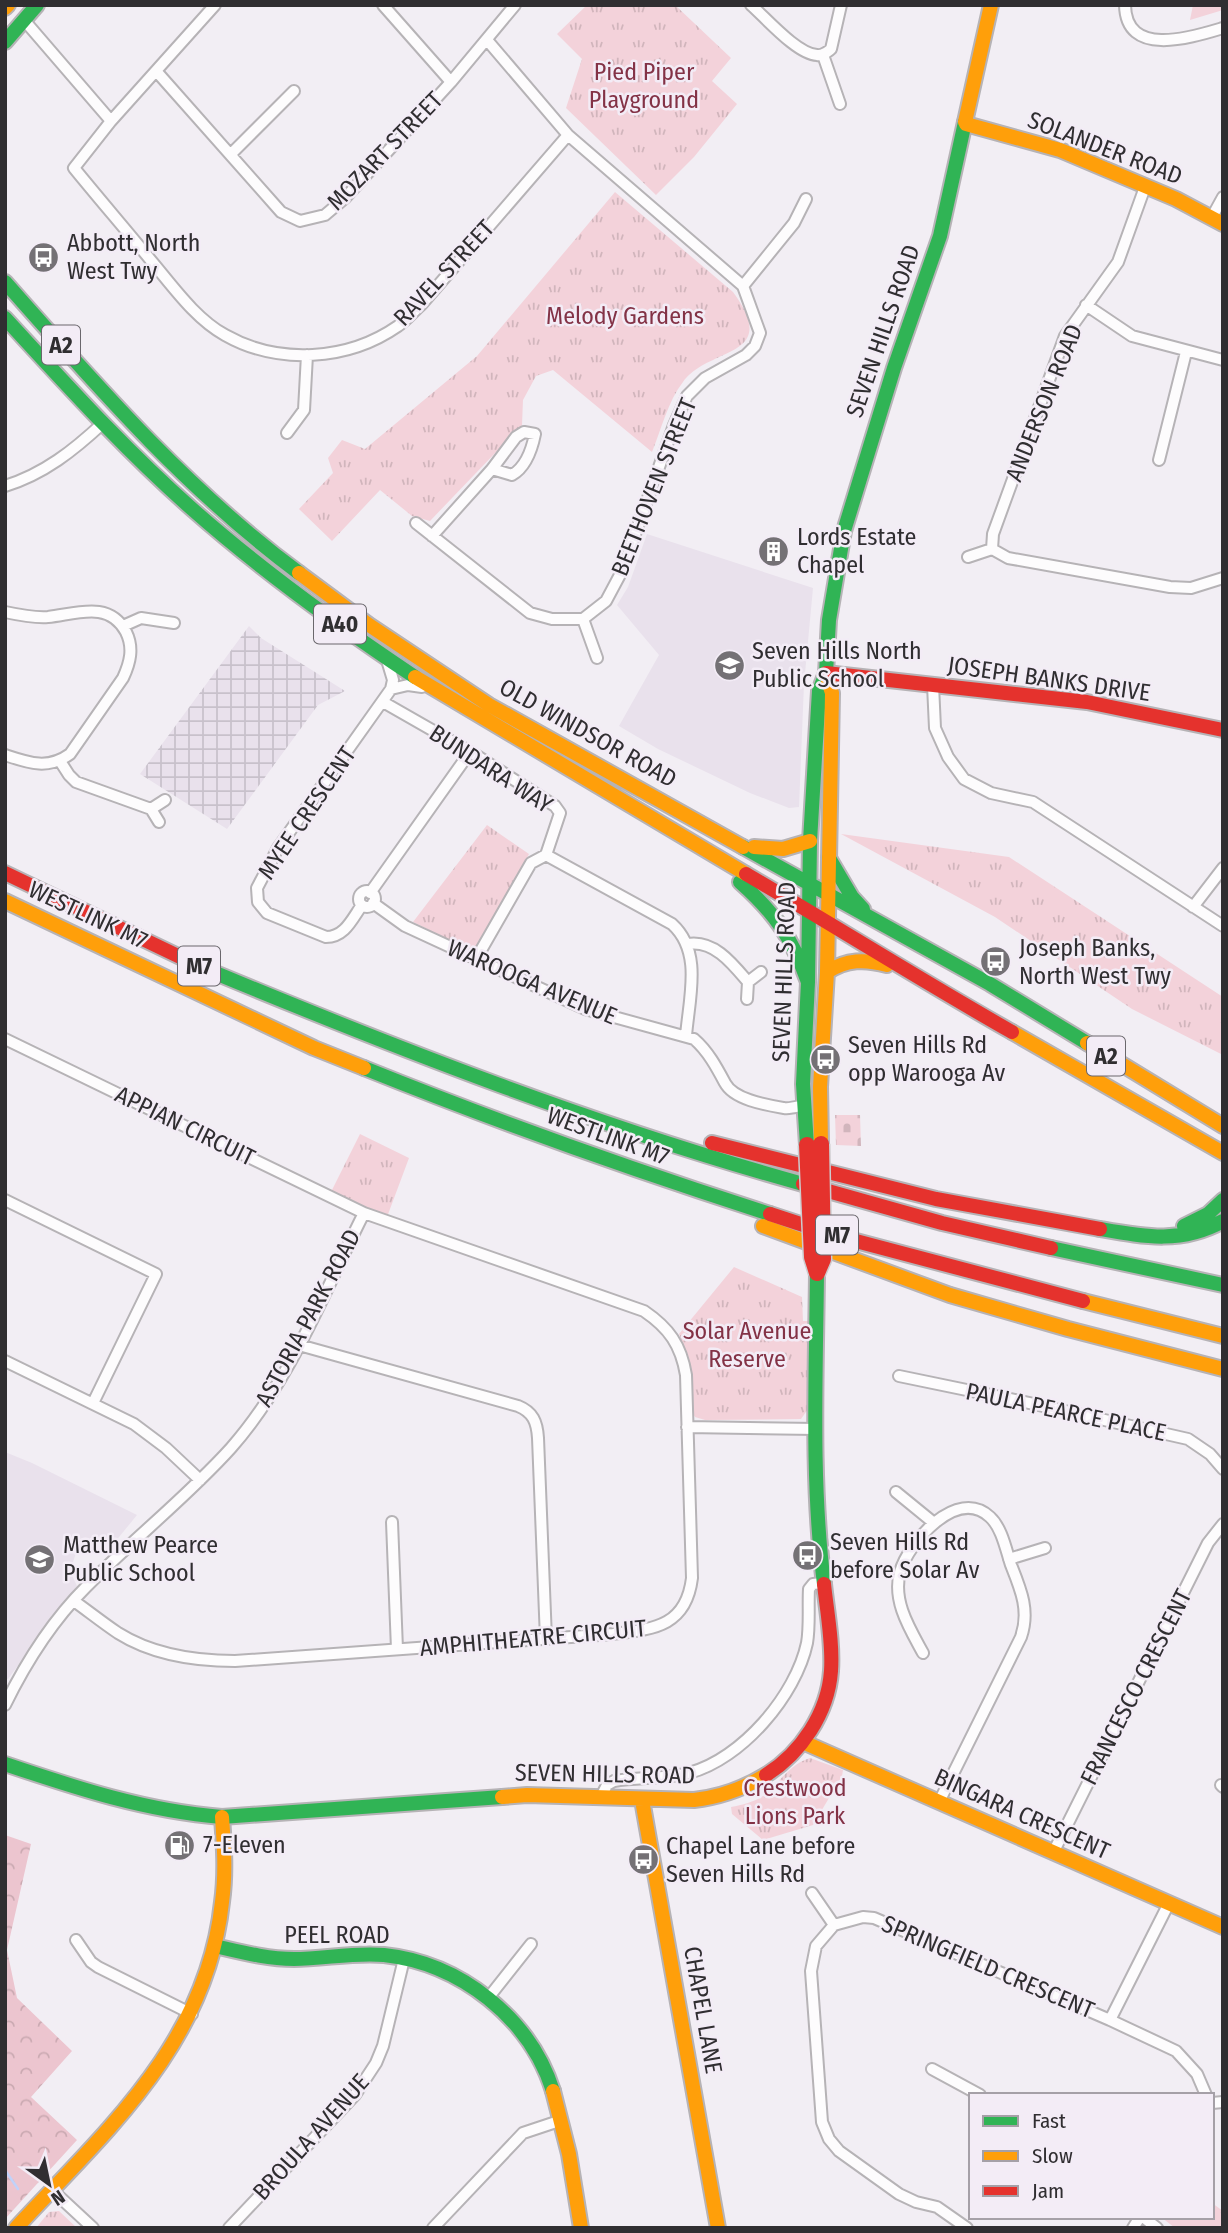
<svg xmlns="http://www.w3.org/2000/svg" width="1228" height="2233" font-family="'Fira Sans Condensed',sans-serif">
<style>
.built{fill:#e9e1ec}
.industrial{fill:url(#industrial-grid)}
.forest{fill:url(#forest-crowns)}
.cemetery{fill:url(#cemetery-stones)}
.park{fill:url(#park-tufts)}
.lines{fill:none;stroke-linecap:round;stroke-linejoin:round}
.stream{stroke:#c1d2fa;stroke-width:2.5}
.street-casing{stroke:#b6b3b6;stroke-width:14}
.fast-casing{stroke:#b6b3b6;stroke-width:18}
.slow-casing{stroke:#b6b3b6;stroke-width:18}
.jam-casing{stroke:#b6b3b6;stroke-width:18}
.street{stroke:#fdfcfd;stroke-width:10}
.fast{stroke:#30b455;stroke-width:14}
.slow{stroke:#ff9f0a;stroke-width:14}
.jam{stroke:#e5322d;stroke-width:14}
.jam-bridge-casing{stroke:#cdcbce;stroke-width:19;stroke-linecap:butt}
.jam-bridge{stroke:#e5322d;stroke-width:16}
.labels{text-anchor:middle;stroke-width:5;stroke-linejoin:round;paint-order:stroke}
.shield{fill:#f3ecf6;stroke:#6a676c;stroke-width:2}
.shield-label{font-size:23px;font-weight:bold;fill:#302e31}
.park-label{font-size:24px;fill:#833246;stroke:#f3ecf6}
.street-label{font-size:24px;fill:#302e31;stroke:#f3ecf6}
.poi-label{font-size:24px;fill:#302e31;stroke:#f3ecf6;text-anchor:start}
</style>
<defs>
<pattern id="industrial-grid" width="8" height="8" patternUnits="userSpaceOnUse" patternTransform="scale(1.75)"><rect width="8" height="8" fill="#e9e1ec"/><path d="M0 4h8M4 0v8" fill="none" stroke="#c8c1cb"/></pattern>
<pattern id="forest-crowns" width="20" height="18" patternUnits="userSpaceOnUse" patternTransform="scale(1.75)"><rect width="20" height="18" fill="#ecc5cf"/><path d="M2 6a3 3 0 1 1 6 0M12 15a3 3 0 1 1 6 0" fill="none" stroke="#cbaab2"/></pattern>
<pattern id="cemetery-stones" width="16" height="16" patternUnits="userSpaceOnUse" patternTransform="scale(1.75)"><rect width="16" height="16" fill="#f3d2da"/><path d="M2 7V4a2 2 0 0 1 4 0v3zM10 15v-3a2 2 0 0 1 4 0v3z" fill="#d1b5bc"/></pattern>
<pattern id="park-tufts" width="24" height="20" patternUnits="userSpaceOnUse" patternTransform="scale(1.75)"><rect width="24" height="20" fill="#f3d2da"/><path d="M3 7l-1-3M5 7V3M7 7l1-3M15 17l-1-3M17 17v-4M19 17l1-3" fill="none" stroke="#d1b5bc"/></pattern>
</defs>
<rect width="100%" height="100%" fill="#f2eef4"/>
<path class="built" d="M 647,534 L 813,588 L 804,684 L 799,807 L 789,808 L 750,793 L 658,749 L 619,726 L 659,655 L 617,605 L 628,587 Z
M 5,1452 L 32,1463 L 137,1515 L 115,1542 L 99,1540 L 78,1547 L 70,1571 L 77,1586 L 8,1679 L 5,1678 Z"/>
<path class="industrial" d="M 249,626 L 261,638 L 345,691 L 318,705 L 227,829 L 140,774 Z"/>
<path class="forest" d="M 5,1835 L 31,1844 L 7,1950 L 17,1998 L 72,2051 L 31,2097 L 77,2140 L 5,2219 Z"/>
<path class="cemetery" d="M 835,1115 L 860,1115 L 861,1146 L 836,1145 Z"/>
<path class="park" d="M 587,5 L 675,5 L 731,58 L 712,81 L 737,104 L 694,157 L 656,195 L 566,108 L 582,59 L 557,34 Z
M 1193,5 L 1223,5 L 1223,10 L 1190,20 Z
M 615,192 L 733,292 C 782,359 709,346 683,382 C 668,401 661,430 652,452 L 553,370 L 536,376 L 523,400 L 522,425 L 430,521 L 412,516 L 380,490 L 332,541 L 299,509 L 333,473 L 328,458 L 342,440 L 365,449 L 477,356 Z
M 487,825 L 529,854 L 481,944 L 468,949 L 413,922 Z
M 841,834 L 1009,857 L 1223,997 L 1223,1055 L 1132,1009 L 995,917 Z
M 360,1134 L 409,1158 L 387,1217 L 331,1192 Z
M 734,1267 L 802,1297 L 803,1321 L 809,1321 L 808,1409 L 801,1419 L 705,1420 L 695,1417 L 691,1410 L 689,1359 L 679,1334 Z
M 810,1758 L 843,1770 L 842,1776 L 813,1825 L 763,1840 L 732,1814 L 731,1807 C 742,1805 754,1802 763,1796 C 779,1784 789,1764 810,1758 Z
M 1212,2203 L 1223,2211 L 1223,2228 L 1175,2228 L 1161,2217 L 1212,2217 Z
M 59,2211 L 77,2228 L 36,2228 L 49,2212 Z"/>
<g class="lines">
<path class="stream" d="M 5,2170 L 18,2189
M 44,2227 L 44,2228"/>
<defs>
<path id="street" d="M 215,5 L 111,121 L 74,168 C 100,200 127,231 153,263 C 174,288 196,319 225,335 C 278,365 348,361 398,326 C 407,320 414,311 422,304 L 568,135
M 383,5 L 451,82
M 751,5 C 766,18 797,54 817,55 C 823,56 827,52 831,49 L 841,5
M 1125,5 C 1126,59 1193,37 1223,28
M 24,20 L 111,121
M 823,55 L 840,104
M 157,72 L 281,212 L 300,221 L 325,215 L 345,198 L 451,82 L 515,5
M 231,154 L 294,91
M 1212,217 L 1223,197
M 743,286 L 794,223 L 806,199
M 1086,305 L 1132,336 L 1223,360
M 287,433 L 304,410 L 307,355
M 1159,460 L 1186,352
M 5,486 C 44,474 74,450 103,423
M 416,523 L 530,613 L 552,619 L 583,619 L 606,601 L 622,571 L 674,425 L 687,396 L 705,378 L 746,355 L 755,346 L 760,333 L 743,286 L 568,135 L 487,40
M 432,536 L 492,469 L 516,437 L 524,432 L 535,434 C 532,449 526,467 512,475 L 492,469
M 992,549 L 993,534 L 1065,336 L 1118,262 L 1145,187
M 992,549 L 1008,558 L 1170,587 L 1191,588 L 1223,578
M 968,557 L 992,549
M 5,612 C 19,615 34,618 48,617 C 76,614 109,600 126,632 C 134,648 130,663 123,678 L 70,754 C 48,770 29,763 5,755
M 583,619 L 597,658
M 123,626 L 141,618 L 174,623
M 933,685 L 935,728 L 948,757 L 964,779 L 991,793 L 1033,802 L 1223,926
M 391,689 L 408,685 L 422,687
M 383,702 L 474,754 L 555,806 L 560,813 L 546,855 L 531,863 L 476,959
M 60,761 L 69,775 L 76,782 L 151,809
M 159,822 L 151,809 L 165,800
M 546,855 L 672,924 C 703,952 689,998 686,1036
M359 899a8 8 0 1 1 16 0a8 8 0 1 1-16 0Z
M 370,893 L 470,752
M 373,903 L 405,926 L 585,1009 L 694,1039 C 708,1051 717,1068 725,1083 C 734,1100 767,1105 784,1108 C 791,1109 799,1106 805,1105
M 362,905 C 352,919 345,937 326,937 L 267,913 L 258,902 L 257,888 L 278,848 L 391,689 L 393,680 L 387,660
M 1193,907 L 1223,868
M 688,944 C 714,940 732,963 748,982
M 747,999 L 748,982 L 761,972
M 5,1039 L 364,1213 L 644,1311 C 669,1328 681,1345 686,1375 L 692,1578 C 686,1627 653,1629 613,1634 L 235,1661 C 194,1661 153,1655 118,1633 C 103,1623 88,1611 74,1601
M 5,1200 L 156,1274 L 93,1403
M 299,1345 L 518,1406 C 533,1412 537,1422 538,1438 L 546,1639
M 5,1361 L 134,1424 L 166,1448 L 200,1480
M 899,1376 L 1034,1404 L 1188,1439 L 1210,1454 L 1223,1469
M 687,1427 L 816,1429
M 896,1492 L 934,1523
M 392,1522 L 397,1649
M 1009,1559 L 1045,1548
M 923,1653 C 910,1629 892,1601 900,1572 C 908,1543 957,1486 990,1517 C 1002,1528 1006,1550 1011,1565 C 1021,1590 1030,1611 1021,1637 L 939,1802
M 5,1705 C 26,1662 52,1621 86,1587 C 133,1539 186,1498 231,1448 C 291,1380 324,1292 364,1213
M 1221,1785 L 1223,1787
M 601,1797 L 607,1785 L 614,1781 C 639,1777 665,1779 689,1773 C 742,1759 796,1695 807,1643 C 810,1626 808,1606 809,1589 L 813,1584 L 822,1583
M 1053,1853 L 1208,1543 L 1223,1524
M 812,1893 L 834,1925
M 76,1940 L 91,1962 L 98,1967 L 192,2014
M 489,1997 L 531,1944
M 1110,2020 L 1168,1905
M 932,2069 L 980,2095
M 1212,2103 L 1223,2102
M 52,2190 L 93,2228
M 1143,2217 L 1157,2228
M 229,2228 L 355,2095 L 376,2063 L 383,2046 L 404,1959
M 433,2228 L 523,2133 L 562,2120
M 967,2228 L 937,2207 L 916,2202 L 899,2194 L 839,2151 L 829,2139 L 822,2122 L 811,1971 L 816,1946 L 834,1925 L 863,1917 L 874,1918 L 1110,2020 L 1176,2051 L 1197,2074 L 1206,2095
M 1133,2228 L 1140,2217"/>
<path id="fast" d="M 5,42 L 37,5
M 5,282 C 96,385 188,491 299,573
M 5,318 C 65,383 124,449 191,508 C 261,570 337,625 415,677
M 828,681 L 826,673 L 829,620 L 844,531 L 894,368 L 940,236 L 965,122
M 743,847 L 990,984 L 1087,1043
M 829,858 L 852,897 L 863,909
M 740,882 C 775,913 792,938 808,982
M 201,967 C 398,1049 598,1127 803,1184
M 364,1068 C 498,1122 633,1170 770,1214
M 807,1145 L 803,1084 L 808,982 L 810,841 L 819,691 L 826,673
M 1184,1226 L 1208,1214 L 1223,1200
M 1100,1229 C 1145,1237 1181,1244 1223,1221
M 1051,1248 L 1223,1285
M 817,1273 C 816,1377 811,1481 824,1584
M 5,1764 C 76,1788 146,1811 222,1817 L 502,1797
M 215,1946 C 241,1952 267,1959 294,1959 C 324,1959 354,1952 384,1955 C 460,1963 530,2018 553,2091"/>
<path id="slow" d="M 5,8 L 8,5
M 965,122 L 991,5
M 966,124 L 1060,150 L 1176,199 L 1223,224
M 299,573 L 369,625 L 489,705 L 743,847
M 415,677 L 746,874
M 754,847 L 783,849 L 810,841
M 5,901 L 314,1048 L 364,1068
M 827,972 C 847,959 865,959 887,965
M 1012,1032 L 1223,1153
M 1087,1043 L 1223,1126
M 821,1144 L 820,1087 L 827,972 L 832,693 L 828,681
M 763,1226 L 950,1295 L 1068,1329 L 1223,1369
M 1083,1301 L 1223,1336
M 803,1742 L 1223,1927
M 502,1797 L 527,1795 L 694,1800 C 721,1797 743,1789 766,1775
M 642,1800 L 718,2228
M 553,2091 L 569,2154 L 581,2228
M 16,2228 C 107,2130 207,2043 222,1902 C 226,1874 224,1845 222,1817"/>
<path id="jam" d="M 826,673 L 1087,702 L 1223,730
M 5,873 L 201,967
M 746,874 C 835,926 922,981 1012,1032
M 712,1143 L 936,1199 L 1100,1229
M 803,1184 L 942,1223 L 1051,1248
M 770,1214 L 837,1236 L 1083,1301
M 766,1775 C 801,1753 828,1713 831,1671 C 833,1643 827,1612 824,1584"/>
</defs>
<use href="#street" class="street-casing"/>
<use href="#fast" class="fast-casing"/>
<use href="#slow" class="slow-casing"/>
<use href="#jam" class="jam-casing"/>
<use href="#street" class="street"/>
<use href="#fast" class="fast"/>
<use href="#slow" class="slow"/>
<use href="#jam" class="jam"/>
<defs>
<path id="jam-bridge" d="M 807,1145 L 812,1257 L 817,1273
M 817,1273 L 823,1259 L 821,1144"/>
</defs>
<use href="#jam-bridge" class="jam-bridge-casing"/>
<use href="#jam-bridge" class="jam-bridge"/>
</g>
<defs>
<symbol id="bus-disc" viewBox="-11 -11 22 22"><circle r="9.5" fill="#747175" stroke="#f3ecf6"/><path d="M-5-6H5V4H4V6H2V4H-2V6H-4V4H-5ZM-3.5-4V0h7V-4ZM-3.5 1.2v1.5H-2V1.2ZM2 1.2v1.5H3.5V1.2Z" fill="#fff"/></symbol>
<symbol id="building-disc" viewBox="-11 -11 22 22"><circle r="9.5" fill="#747175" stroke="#f3ecf6"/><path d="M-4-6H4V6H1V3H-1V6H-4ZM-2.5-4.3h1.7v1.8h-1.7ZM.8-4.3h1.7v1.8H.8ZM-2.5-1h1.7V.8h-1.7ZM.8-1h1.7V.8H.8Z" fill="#fff"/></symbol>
<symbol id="school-disc" viewBox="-11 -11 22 22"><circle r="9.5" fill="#747175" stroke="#f3ecf6"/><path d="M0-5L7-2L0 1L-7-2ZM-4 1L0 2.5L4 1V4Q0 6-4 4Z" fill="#fff"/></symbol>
<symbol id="fuel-disc" viewBox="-11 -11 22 22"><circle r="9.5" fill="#747175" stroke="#f3ecf6"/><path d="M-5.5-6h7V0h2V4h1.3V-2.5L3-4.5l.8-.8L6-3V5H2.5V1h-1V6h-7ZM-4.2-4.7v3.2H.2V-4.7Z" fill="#fff"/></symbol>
</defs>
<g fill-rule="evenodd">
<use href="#bus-disc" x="26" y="240" width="35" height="35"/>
<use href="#building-disc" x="756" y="534" width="35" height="35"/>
<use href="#school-disc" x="712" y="648" width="35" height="35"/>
<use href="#bus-disc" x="978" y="944" width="35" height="35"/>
<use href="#bus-disc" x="808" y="1042" width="35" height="35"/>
<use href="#bus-disc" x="790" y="1538" width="35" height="35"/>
<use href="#school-disc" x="22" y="1542" width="35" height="35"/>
<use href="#fuel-disc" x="162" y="1828" width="35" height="35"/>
<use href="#bus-disc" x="626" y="1842" width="35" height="35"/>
</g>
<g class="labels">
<g class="shield">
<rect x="42" y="325.5" width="38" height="39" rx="5"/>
<rect x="314" y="604.5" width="52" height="39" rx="5"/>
<rect x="178" y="946.5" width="42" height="39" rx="5"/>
<rect x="1087" y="1036.5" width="38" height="39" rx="5"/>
<rect x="816" y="1215.5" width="42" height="39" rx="5"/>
</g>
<g class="shield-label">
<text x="61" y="353">A2</text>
<text x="340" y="632">A40</text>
<text x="199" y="974">M7</text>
<text x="1106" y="1064">A2</text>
<text x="837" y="1243">M7</text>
</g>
<g class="park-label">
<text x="644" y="80">Pied Piper<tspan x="644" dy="28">Playground</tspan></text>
<text x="625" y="324">Melody Gardens</text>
<text x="747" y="1339">Solar Avenue<tspan x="747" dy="28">Reserve</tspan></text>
<text x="795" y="1796">Crestwood<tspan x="795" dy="28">Lions Park</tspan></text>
</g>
<g class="street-label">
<text transform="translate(1105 148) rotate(21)" y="8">SOLANDER ROAD</text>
<text transform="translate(385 151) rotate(-46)" y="8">MOZART STREET</text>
<text transform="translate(444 273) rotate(-47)" y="8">RAVEL STREET</text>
<text transform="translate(883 331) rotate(-71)" y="8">SEVEN HILLS ROAD</text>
<text transform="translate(1044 403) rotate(-68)" y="8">ANDERSON ROAD</text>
<text transform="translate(654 487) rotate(-68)" y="8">BEETHOVEN STREET</text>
<text transform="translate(1049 679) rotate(8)" y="8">JOSEPH BANKS DRIVE</text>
<text transform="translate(588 733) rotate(29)" y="8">OLD WINDSOR ROAD</text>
<text transform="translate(491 769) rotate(33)" y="8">BUNDARA WAY</text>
<text transform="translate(307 813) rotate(-56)" y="8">MYEE CRESCENT</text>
<text transform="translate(88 915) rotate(25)" y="8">WESTLINK M7</text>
<text transform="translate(784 972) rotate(-88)" y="8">SEVEN HILLS ROAD</text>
<text transform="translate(532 982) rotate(23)" y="8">WAROOGA AVENUE</text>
<text transform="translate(185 1126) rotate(26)" y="8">APPIAN CIRCUIT</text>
<text transform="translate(608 1136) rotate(20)" y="8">WESTLINK M7</text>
<text transform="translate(308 1318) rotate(-62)" y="8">ASTORIA PARK ROAD</text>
<text transform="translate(1066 1412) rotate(12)" y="8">PAULA PEARCE PLACE</text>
<text transform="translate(533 1638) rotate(-5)" y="8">AMPHITHEATRE CIRCUIT</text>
<text transform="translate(1136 1687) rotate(-63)" y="8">FRANCESCO CRESCENT</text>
<text transform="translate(605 1774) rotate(1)" y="8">SEVEN HILLS ROAD</text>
<text transform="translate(1022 1814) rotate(24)" y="8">BINGARA CRESCENT</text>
<text x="337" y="1943">PEEL ROAD</text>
<text transform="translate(988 1967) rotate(23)" y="8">SPRINGFIELD CRESCENT</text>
<text transform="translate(703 2010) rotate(80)" y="8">CHAPEL LANE</text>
<text transform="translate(311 2137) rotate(-48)" y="8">BROULA AVENUE</text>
</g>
<g class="poi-label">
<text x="67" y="251">Abbott, North<tspan x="67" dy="28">West Twy</tspan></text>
<text x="797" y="545">Lords Estate<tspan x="797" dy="28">Chapel</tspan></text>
<text x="752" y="659">Seven Hills North<tspan x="752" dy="28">Public School</tspan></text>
<text x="1019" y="956">Joseph Banks,<tspan x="1019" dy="28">North West Twy</tspan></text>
<text x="848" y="1053">Seven Hills Rd<tspan x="848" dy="28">opp Warooga Av</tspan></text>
<text x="830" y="1550">Seven Hills Rd<tspan x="830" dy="28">before Solar Av</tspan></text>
<text x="63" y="1553">Matthew Pearce<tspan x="63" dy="28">Public School</tspan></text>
<text x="203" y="1853">7-Eleven</text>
<text x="666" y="1854">Chapel Lane before<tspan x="666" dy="28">Seven Hills Rd</tspan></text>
</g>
</g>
<rect width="1228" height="2233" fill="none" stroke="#302e31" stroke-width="14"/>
<rect x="969" y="2093" width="245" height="126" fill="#f3ecf6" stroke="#a5a0a7" stroke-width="2"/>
<rect x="983" y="2116" width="35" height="10" fill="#30b455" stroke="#a5a0a7" stroke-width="2"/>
<text x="1032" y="2128" font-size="21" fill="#302e31">Fast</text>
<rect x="983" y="2151" width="35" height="10" fill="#ff9f0a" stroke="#a5a0a7" stroke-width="2"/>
<text x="1032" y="2163" font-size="21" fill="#302e31">Slow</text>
<rect x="983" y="2186" width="35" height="10" fill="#e5322d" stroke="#a5a0a7" stroke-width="2"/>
<text x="1032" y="2198" font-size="21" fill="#302e31">Jam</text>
<g transform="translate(49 2184) rotate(147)" stroke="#f3ecf6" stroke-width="5" paint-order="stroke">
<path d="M0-5L12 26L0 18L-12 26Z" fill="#302e31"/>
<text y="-10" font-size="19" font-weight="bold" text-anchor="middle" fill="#302e31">N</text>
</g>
</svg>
